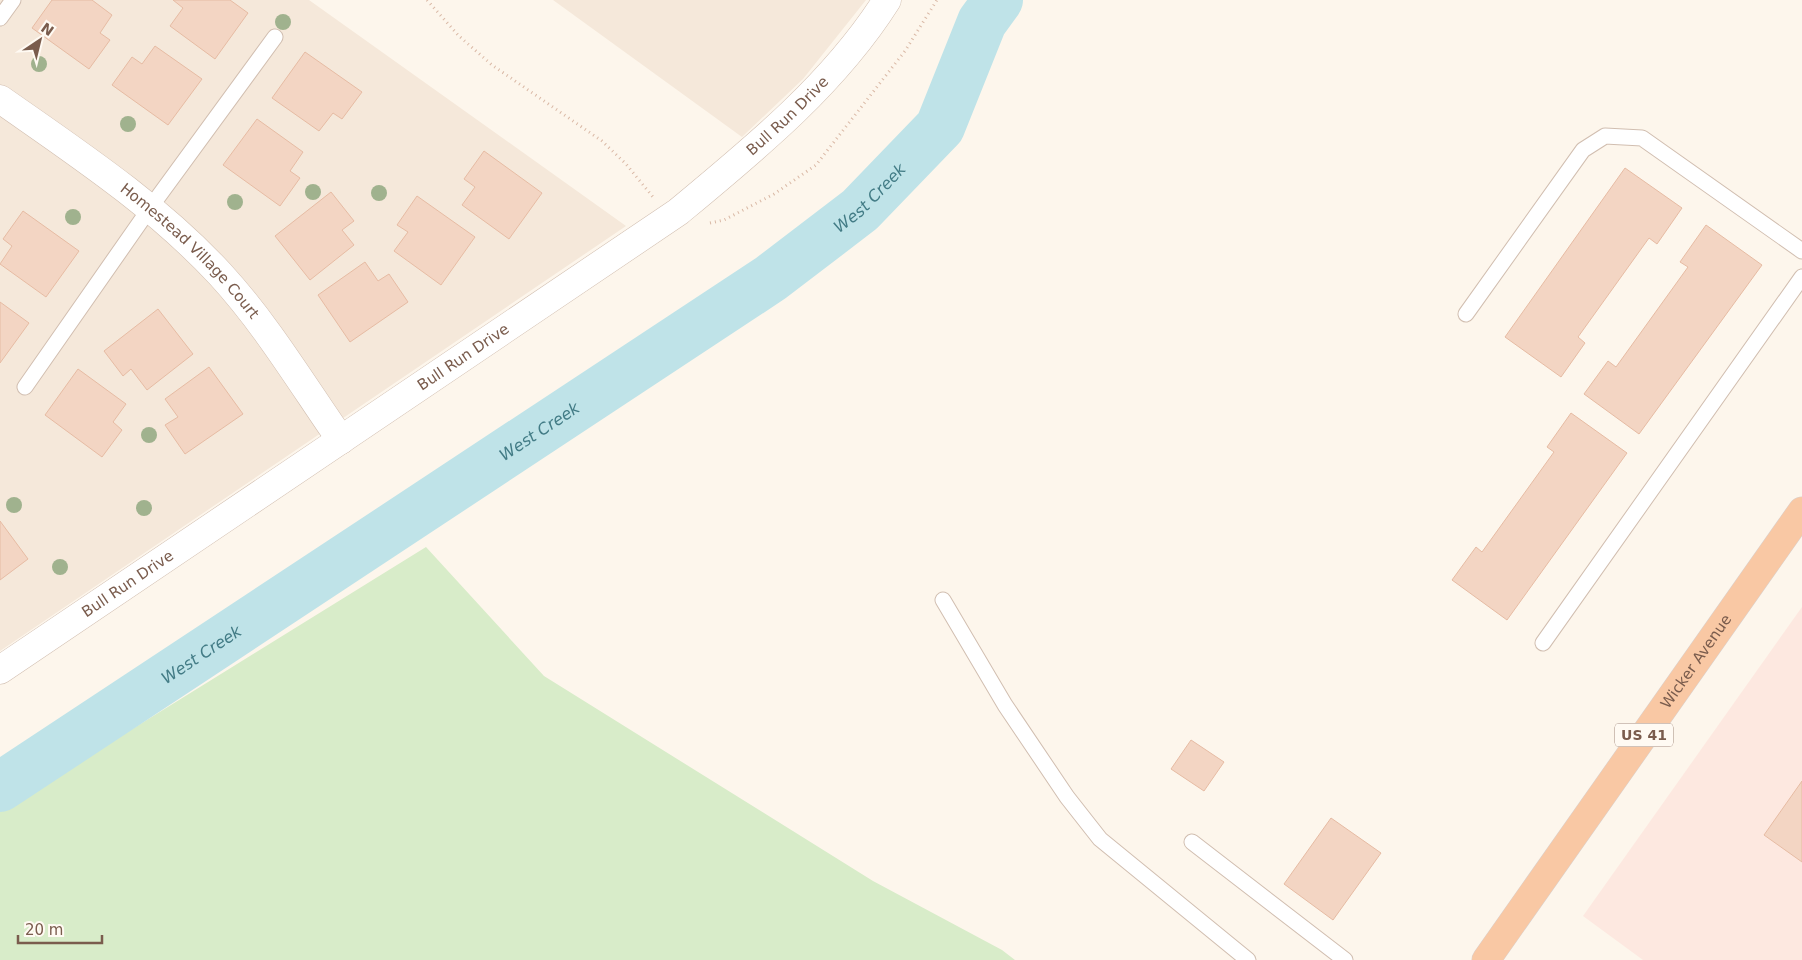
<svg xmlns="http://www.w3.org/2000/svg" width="1802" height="960" font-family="'DejaVu Sans',sans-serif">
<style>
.residential{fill:#f5e8da}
.commercial{fill:#fde8e0}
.green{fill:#d8ecc9}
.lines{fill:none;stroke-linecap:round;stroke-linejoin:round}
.river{stroke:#bfe3e8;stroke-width:50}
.building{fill:#f3d5c3;stroke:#e6bba3}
.service-casing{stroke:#d1beb0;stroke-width:17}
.minor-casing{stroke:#d1beb0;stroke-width:29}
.trunk-casing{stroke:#dad1cd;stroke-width:29}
.path{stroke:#d9b8a5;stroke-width:3;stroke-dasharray:1 4;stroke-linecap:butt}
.service{stroke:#fff;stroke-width:15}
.minor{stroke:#fff;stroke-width:28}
.trunk{stroke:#f9c8a4;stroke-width:28}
.tree{fill:#a0b28e}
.labels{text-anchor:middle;stroke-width:4;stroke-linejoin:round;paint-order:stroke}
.shield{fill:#fffaf3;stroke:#a28b7f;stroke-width:1}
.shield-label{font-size:14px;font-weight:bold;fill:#7a5c4d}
.street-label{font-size:15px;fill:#7a5c4d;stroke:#fffaf3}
.water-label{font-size:16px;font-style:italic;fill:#437c86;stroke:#fffaf3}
</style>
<rect width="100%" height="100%" fill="#fdf6ec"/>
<path class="residential" d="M 0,0 L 309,0 L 626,226 L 0,651 Z
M 553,0 L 866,0 L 803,79 L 742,137 Z"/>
<path class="commercial" d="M 1802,607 L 1802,960 L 1643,960 L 1583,916 Z"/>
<path class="green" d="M 426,547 L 544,676 L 873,881 L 1002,950 L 1015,960 L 0,960 L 0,811 Z"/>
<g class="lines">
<path class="river" id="s1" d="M 0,787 L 771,278 L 860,210 L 940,127 L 982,22 L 998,0"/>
</g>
<path class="building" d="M 52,0 L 92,0 L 112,15 L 100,33 L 110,40 L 89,69 L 32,28 Z
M 173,0 L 230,0 L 248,13 L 215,59 L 170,26 L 183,8 Z
M 155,46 L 202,79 L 168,125 L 112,85 L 132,57 L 142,64 Z
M 305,52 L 362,92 L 342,119 L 333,113 L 319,131 L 272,98 Z
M 257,119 L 303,152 L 290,171 L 300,178 L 280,206 L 223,165 Z
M 484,151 L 542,193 L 509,239 L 462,205 L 475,187 L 464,179 Z
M 1625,168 L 1682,208 L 1657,244 L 1649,238 L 1578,337 L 1585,343 L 1561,377 L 1505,337 Z
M 331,192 L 354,221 L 342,230 L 354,245 L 310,280 L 275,236 Z
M 417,196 L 475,237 L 441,285 L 394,251 L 408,232 L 397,225 Z
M 23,211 L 79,251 L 46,297 L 0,264 L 12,246 L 3,239 Z
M 1706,225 L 1762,265 L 1639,434 L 1584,394 L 1608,361 L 1616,367 L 1688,267 L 1680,262 Z
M 365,262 L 378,281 L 389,274 L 408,302 L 350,342 L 318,295 Z
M 0,302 L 29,323 L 0,363 Z
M 158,309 L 193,354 L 147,390 L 131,369 L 123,376 L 104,351 Z
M 209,367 L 243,414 L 185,454 L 165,425 L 178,417 L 165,399 Z
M 78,369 L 126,404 L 113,422 L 122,430 L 102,457 L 45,415 Z
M 1571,413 L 1627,453 L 1507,620 L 1452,580 L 1476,547 L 1482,552 L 1554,452 L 1547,447 Z
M 0,521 L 28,559 L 0,580 Z
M 1191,740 L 1224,762 L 1204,791 L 1171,769 Z
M 1802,781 L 1802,862 L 1764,835 Z
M 1331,818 L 1381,853 L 1333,920 L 1284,884 Z"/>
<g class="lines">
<defs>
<path id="service" d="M 0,18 L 13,0
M 1466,314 L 1583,150 L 1605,136 L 1642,138 L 1802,251
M 25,387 L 150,208 L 275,37
M 943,600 L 1005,705 L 1067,797 L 1100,839 L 1248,960
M 1543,643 L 1802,277
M 1192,842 L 1345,960"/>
<g id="minor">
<path id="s2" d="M 0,99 C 77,153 156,205 220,274 C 266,324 302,384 341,440"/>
<path id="s3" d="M 0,670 L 678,212 C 754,149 834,84 887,0"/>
</g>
<g id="trunk">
<path id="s4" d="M 1486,960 L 1802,511"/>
</g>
</defs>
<use href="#service" class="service-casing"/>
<use href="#minor" class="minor-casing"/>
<use href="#trunk" class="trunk-casing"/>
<path class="path" d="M 427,0 L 459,36 L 492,65 L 602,141 L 626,164 L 653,197
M 710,223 L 724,220 L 774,194 L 816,165 L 905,51 L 937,0"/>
<use href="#service" class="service"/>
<use href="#minor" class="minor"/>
<use href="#trunk" class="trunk"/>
</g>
<g class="tree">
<circle cx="283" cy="22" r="8"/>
<circle cx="39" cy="64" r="8"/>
<circle cx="128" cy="124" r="8"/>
<circle cx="313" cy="192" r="8"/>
<circle cx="379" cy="193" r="8"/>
<circle cx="235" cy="202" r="8"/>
<circle cx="73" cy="217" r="8"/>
<circle cx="149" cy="435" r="8"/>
<circle cx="14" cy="505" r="8"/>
<circle cx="144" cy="508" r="8"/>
<circle cx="60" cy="567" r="8"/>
</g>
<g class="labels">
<rect class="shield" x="1615" y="723.5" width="58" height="23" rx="4"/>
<g class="shield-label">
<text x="1644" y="740">US 41</text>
</g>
<g class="street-label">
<text dy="5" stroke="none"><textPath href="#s3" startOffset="964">Bull Run Drive</textPath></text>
<text dy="5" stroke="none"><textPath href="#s2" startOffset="244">Homestead Village Court</textPath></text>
<text dy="5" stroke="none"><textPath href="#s3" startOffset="559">Bull Run Drive</textPath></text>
<text dy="5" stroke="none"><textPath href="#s3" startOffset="154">Bull Run Drive</textPath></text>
<text dy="5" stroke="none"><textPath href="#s4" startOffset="365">Wicker Avenue</textPath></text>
</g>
<g class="water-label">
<text dy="6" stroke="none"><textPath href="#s1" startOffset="1051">West Creek</textPath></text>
<text dy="6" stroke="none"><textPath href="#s1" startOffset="646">West Creek</textPath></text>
<text dy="6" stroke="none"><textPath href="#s1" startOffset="241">West Creek</textPath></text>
</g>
</g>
<g transform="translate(40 40) rotate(35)" stroke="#fffaf3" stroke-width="4" paint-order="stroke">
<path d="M0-4L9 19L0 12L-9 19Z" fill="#7a5c4d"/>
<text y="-8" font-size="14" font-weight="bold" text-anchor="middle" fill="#7a5c4d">N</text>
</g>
<path d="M18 935v8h84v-8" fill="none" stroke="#7a5c4d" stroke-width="2.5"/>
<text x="25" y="935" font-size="15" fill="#7a5c4d" stroke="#fffaf3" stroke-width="4" paint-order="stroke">20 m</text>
</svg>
